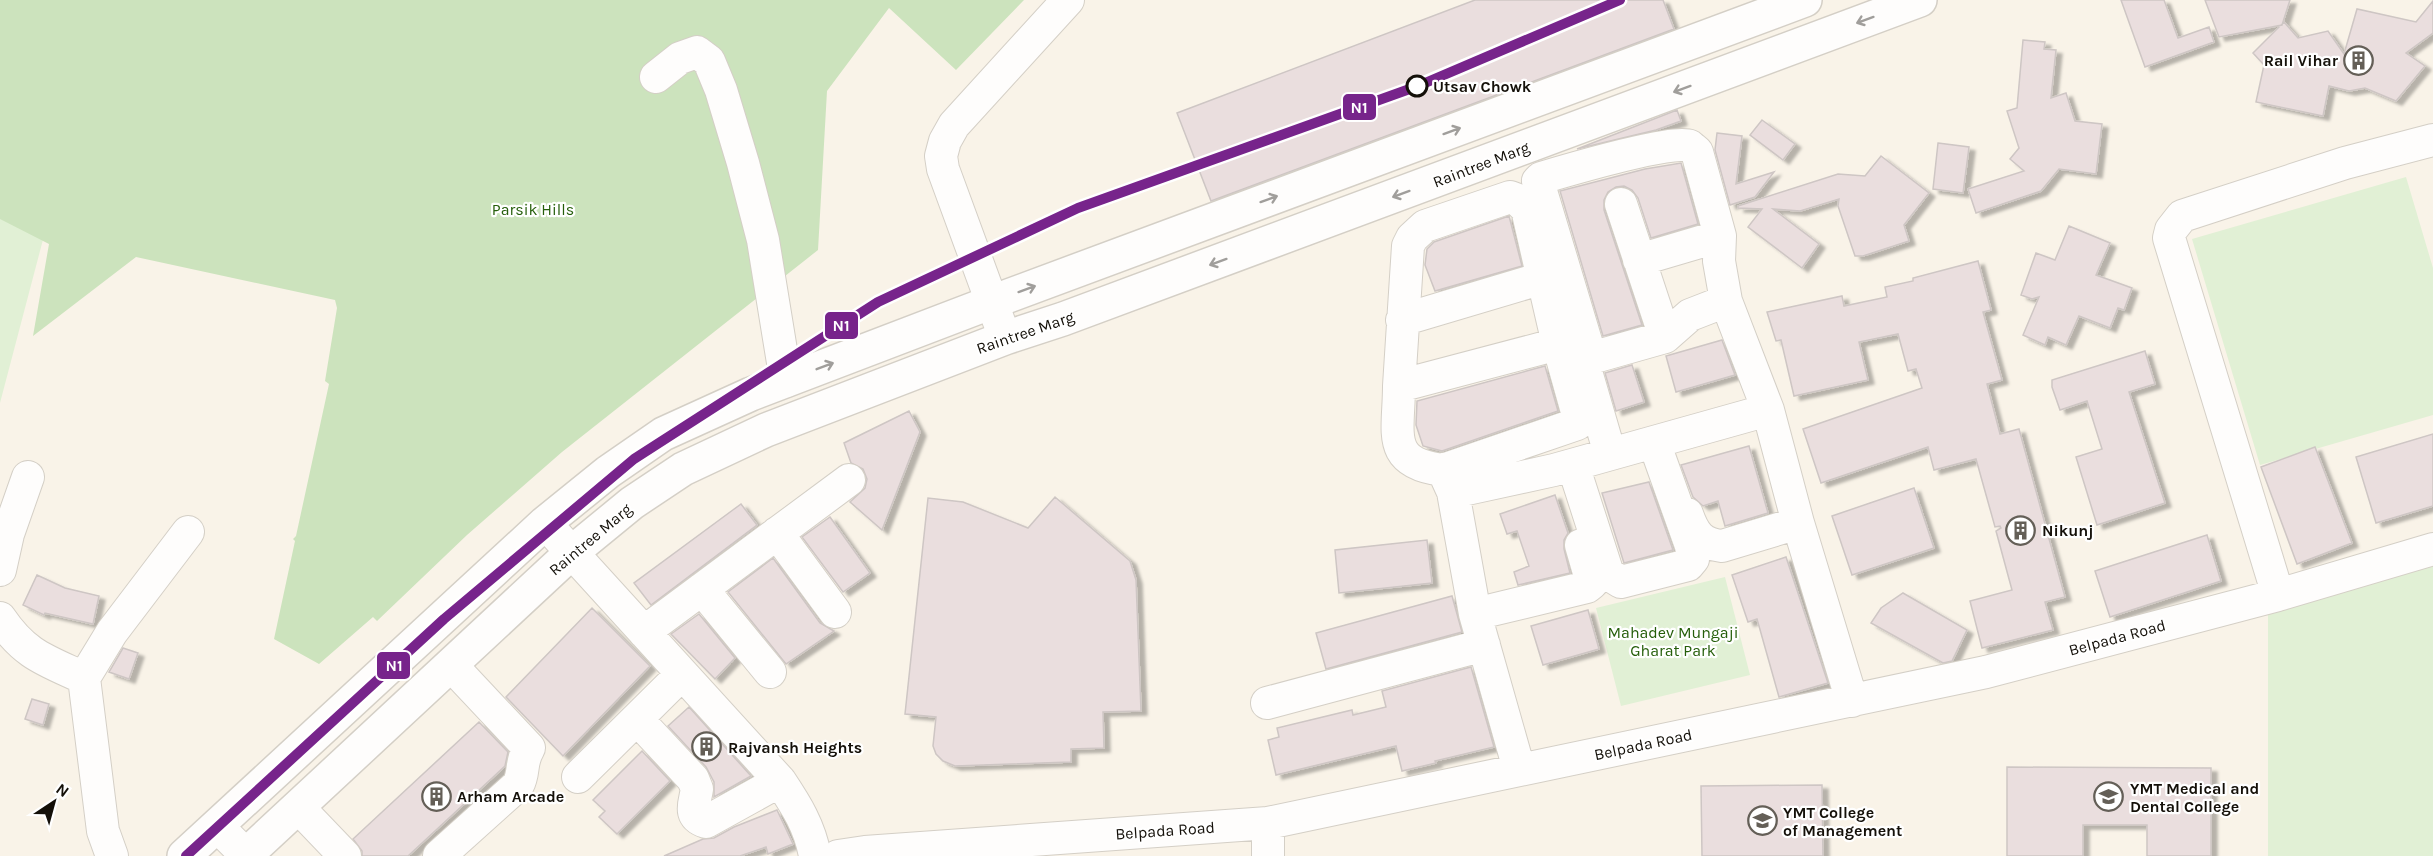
<svg xmlns="http://www.w3.org/2000/svg" width="2433" height="856" font-family="Karla,sans-serif">
<style>
.green{fill:#e1f0d5}
.forest{fill:#cce3bd}
.building{fill:#eadede;stroke:#cec6c4;stroke-width:1.5;filter:url(#shadow)}
.lines{fill:none;stroke-linecap:round;stroke-linejoin:round}
.minor-casing{stroke:#d4cfc6;stroke-width:34}
.major-casing{stroke:#d4cfc6;stroke-width:36}
.minor{stroke:#fefdfc;stroke-width:32}
.major{stroke:#fefdfc;stroke-width:33}
.metro-1-casing{stroke:#fff;stroke-width:15}
.metro-1{stroke:#77248b;stroke-width:10}
.oneway{stroke:#a09e9b}
.stop-dot{fill:#fff;stroke:#141009;stroke-width:3}
.labels{text-anchor:middle;stroke-width:4.5;stroke-linejoin:round;paint-order:stroke}
.poi-label{font-size:16px;font-weight:bold;fill:#141009;stroke:#fff;text-anchor:start}
.stop-label{font-size:16px;font-weight:bold;fill:#141009;stroke:#fff;text-anchor:start}
.street-label{font-size:16px;fill:#141009;stroke:#fff}
.park-label{font-size:16px;fill:#255e0a;stroke:#fff}
.line-badge{stroke:#fff;stroke-width:2}
.badge-label{font-size:16px;text-anchor:middle;font-weight:bold;fill:#fff}
</style>
<defs>
<filter id="shadow"><feDropShadow dx="6" dy="4" stdDeviation="1.5" flood-color="#0004"/></filter>
</defs>
<rect width="100%" height="100%" fill="#f9f3e8"/>
<path class="green" d="M 2406,177 L 2433,268 L 2433,415 L 2260,465 L 2192,239 Z
M 0,212 L 45,232 L 0,403 Z
M 2433,564 L 2433,856 L 2268,856 L 2268,614 Z
M 1725,577 L 1750,675 L 1621,706 L 1596,608 Z"/>
<path class="forest" d="M 0,0 L 1024,0 L 956,70 L 889,8 L 827,91 L 818,250 L 562,452 L 467,535 L 377,621 L 373,617 L 319,664 L 274,639 L 295,541 L 293,539 L 296,536 L 329,384 L 325,381 L 337,308 L 335,300 L 136,257 L 33,336 L 49,244 L 0,219 Z"/>
<path class="building" d="M 1475,0 L 1663,0 L 1674,29 L 1211,201 L 1177,113 Z
M 2121,0 L 2164,0 L 2178,38 L 2209,27 L 2214,42 L 2145,67 Z
M 2205,0 L 2290,0 L 2282,25 L 2219,37 Z
M 2433,1 L 2433,33 L 2406,53 L 2425,66 L 2396,101 L 2365,88 L 2349,91 L 2329,86 L 2323,116 L 2256,102 L 2264,65 L 2253,53 L 2284,22 L 2298,38 L 2328,31 L 2344,54 L 2357,9 L 2416,22 Z
M 2023,40 L 2045,42 L 2044,49 L 2056,50 L 2051,98 L 2066,93 L 2075,121 L 2102,124 L 2096,174 L 2059,169 L 2041,191 L 1976,213 L 1968,189 L 2024,171 L 2010,159 L 2019,148 L 2007,111 L 2017,108 Z
M 1677,110 L 1681,121 L 1656,130 L 1577,149 Z
M 1762,120 L 1795,144 L 1783,160 L 1750,135 Z
M 1717,133 L 1742,136 L 1736,184 L 1774,172 L 1755,197 L 1730,205 L 1715,150 Z
M 1938,143 L 1969,147 L 1963,193 L 1933,189 Z
M 1881,156 L 1929,193 L 1904,225 L 1909,241 L 1863,256 L 1855,256 L 1838,206 L 1839,199 L 1800,211 L 1773,209 L 1819,244 L 1802,268 L 1748,227 L 1762,209 L 1738,208 L 1738,206 L 1838,174 L 1865,176 Z
M 1681,163 L 1698,224 L 1651,238 L 1638,198 L 1632,190 L 1624,186 L 1616,187 L 1608,192 L 1604,200 L 1604,210 L 1642,325 L 1603,336 L 1560,191 L 1645,169 Z
M 1509,216 L 1522,266 L 1435,291 L 1425,265 L 1427,249 L 1434,242 Z
M 2069,226 L 2110,243 L 2096,275 L 2132,288 L 2124,310 L 2118,308 L 2110,328 L 2079,316 L 2066,345 L 2048,337 L 2045,345 L 2023,335 L 2039,297 L 2032,299 L 2021,295 L 2036,253 L 2055,260 Z
M 1978,261 L 1991,310 L 1983,312 L 2002,380 L 1987,384 L 2000,434 L 2019,429 L 2065,597 L 2045,602 L 2053,630 L 1982,648 L 1970,601 L 2012,590 L 1996,531 L 2001,528 L 2000,526 L 1995,527 L 1976,459 L 1934,470 L 1928,447 L 1821,483 L 1803,429 L 1922,388 L 1916,369 L 1908,371 L 1898,334 L 1859,342 L 1868,380 L 1794,396 L 1781,340 L 1776,341 L 1767,312 L 1842,296 L 1844,306 L 1887,297 L 1885,287 L 1913,281 L 1913,278 Z
M 1722,340 L 1735,375 L 1676,392 L 1666,356 Z
M 2145,351 L 2155,384 L 2129,392 L 2165,503 L 2097,525 L 2076,457 L 2102,449 L 2087,401 L 2060,410 L 2052,387 L 2052,380 Z
M 1632,365 L 1644,402 L 1616,411 L 1605,373 Z
M 1545,366 L 1558,411 L 1442,451 L 1423,446 L 1416,425 L 1417,401 Z
M 909,411 L 920,432 L 882,530 L 850,502 L 865,488 L 867,479 L 863,469 L 851,463 L 844,443 Z
M 2433,434 L 2433,506 L 2376,523 L 2356,457 Z
M 1749,446 L 1768,513 L 1725,526 L 1718,501 L 1703,506 L 1693,497 L 1681,465 Z
M 2315,447 L 2352,543 L 2297,564 L 2261,467 Z
M 1649,482 L 1673,550 L 1624,563 L 1602,493 Z
M 1914,488 L 1934,548 L 1852,575 L 1832,516 Z
M 1555,495 L 1568,533 L 1564,540 L 1564,549 L 1570,573 L 1518,585 L 1514,572 L 1529,566 L 1517,531 L 1507,534 L 1500,514 Z
M 1055,497 L 1130,561 L 1136,580 L 1141,711 L 1103,712 L 1104,748 L 1071,749 L 1071,762 L 955,766 L 943,761 L 936,754 L 933,746 L 936,717 L 905,714 L 928,498 L 963,502 L 1028,528 Z
M 741,504 L 757,525 L 651,605 L 634,583 Z
M 830,517 L 870,573 L 843,592 L 802,537 Z
M 2207,535 L 2221,581 L 2110,617 L 2095,571 Z
M 1427,540 L 1432,583 L 1339,593 L 1335,550 Z
M 1786,557 L 1828,683 L 1779,697 L 1757,619 L 1748,622 L 1732,575 Z
M 773,558 L 820,623 L 834,631 L 786,664 L 728,592 Z
M 37,575 L 65,588 L 99,596 L 93,624 L 45,613 L 44,615 L 23,605 Z
M 1903,593 L 1967,630 L 1952,661 L 1943,663 L 1871,623 L 1881,608 Z
M 1452,596 L 1462,632 L 1326,669 L 1316,633 Z
M 592,608 L 650,666 L 563,756 L 506,697 Z
M 1588,610 L 1599,649 L 1543,665 L 1531,626 Z
M 699,614 L 735,658 L 715,679 L 671,634 Z
M 123,648 L 138,653 L 129,679 L 109,672 Z
M 1471,667 L 1494,747 L 1435,761 L 1436,763 L 1402,771 L 1396,746 L 1276,775 L 1268,740 L 1279,737 L 1277,728 L 1352,710 L 1353,715 L 1386,707 L 1382,691 Z
M 32,699 L 49,704 L 43,725 L 25,719 Z
M 689,707 L 751,776 L 714,797 L 714,782 L 706,767 L 668,726 Z
M 479,722 L 508,752 L 505,766 L 408,856 L 362,856 L 362,851 L 353,839 Z
M 642,751 L 670,781 L 617,834 L 599,817 L 605,811 L 593,800 Z
M 2007,767 L 2211,768 L 2211,856 L 2147,856 L 2147,825 L 2083,825 L 2083,856 L 2007,856 Z
M 1822,785 L 1823,856 L 1702,856 L 1701,786 Z
M 777,810 L 793,844 L 768,854 L 766,847 L 740,856 L 664,856 L 703,839 L 714,838 L 734,827 Z"/>
<g class="lines">
<defs>
<path id="minor" d="M 656,77 L 680,58 L 697,52 L 709,61 L 721,90 L 743,163 L 763,240 L 786,381
M 1621,204 L 1665,337
M 1639,260 L 1720,236
M 1402,320 L 1543,278
M 1005,338 L 943,169 L 941,156 L 945,141 L 954,125 L 1068,0
M 1591,358 L 1538,181 L 1541,178 C 1565,171 1672,139 1690,146 C 1692,148 1695,150 1697,152 L 1720,236 L 1719,261 L 1726,301 L 1768,410 L 1798,523 L 1852,701
M 1399,386 L 1408,246 L 1412,238 L 1425,226 L 1510,197 L 1518,200 L 1527,209 L 1558,344
M 1610,454 L 1585,368 L 1591,358 L 1665,337 L 1690,315 L 1726,301
M 1573,465 L 1608,574 L 1621,582 L 1688,565 L 1693,559 L 1691,546 L 1654,442
M 1443,470 L 1577,424 L 1579,419 L 1558,344 L 1399,386 C 1399,433 1385,463 1443,470 L 1453,492
M 1687,514 C 1694,534 1701,544 1722,546 L 1798,523
M 545,523 L 780,781 C 796,805 810,827 815,856
M 777,533 L 835,612
M 0,570 L 8,534 L 28,477
M 702,589 L 770,672
M 2278,595 L 2169,238 L 2171,230 L 2182,216 L 2345,163 L 2433,140
M 1475,614 L 1587,587 L 1592,583 L 1581,545
M 0,618 C 25,655 45,660 84,678
M 644,632 L 849,480
M 1267,703 L 1484,645
M 637,719 L 693,779 L 697,789 C 695,803 687,816 706,822 L 780,781
M 1519,769 L 1475,614 L 1453,492 L 1554,470 L 1768,410
M 578,777 L 682,674
M 298,807 L 345,856
M 217,826 L 247,856
M 112,856 L 103,831 L 84,678 L 112,632 L 188,532
M 439,856 L 518,785 C 525,772 520,762 529,748 L 451,665
M 838,856 L 865,852 L 1268,823 L 1986,672 L 2278,595 L 2433,549
M 1268,856 L 1268,823"/>
<path id="major" d="M 184,856 L 545,523 L 608,472 L 663,434 L 751,394 L 992,302 L 1805,0
M 245,856 L 571,553 L 632,503 L 683,469 L 766,430 L 1005,338 L 1063,319 L 1920,0"/>
</defs>
<use href="#minor" class="minor-casing"/>
<use href="#major" class="major-casing"/>
<use href="#minor" class="minor"/>
<use href="#major" class="major"/>
<defs>
<path id="metro-1" d="M 186,856 L 444,619 L 634,459 L 878,302 L 1078,208 L 1418,86 L 1620,0"/>
</defs>
<use href="#metro-1" class="metro-1-casing"/>
<use href="#metro-1" class="metro-1"/>
</g>
<defs><path id="oneway-shaft" d="M-6 0H5M1.5-3L5.5 0L1.5 3" fill="none" stroke-width="1.6" stroke-linecap="round" stroke-linejoin="round" transform="scale(1.5)"/></defs>
<g class="oneway">
<use href="#oneway-shaft" transform="translate(1865 20) rotate(160)"/>
<use href="#oneway-shaft" transform="translate(1682 89) rotate(160)"/>
<use href="#oneway-shaft" transform="translate(1452 131) rotate(-20)"/>
<use href="#oneway-shaft" transform="translate(1401 194) rotate(160)"/>
<use href="#oneway-shaft" transform="translate(1269 199) rotate(-20)"/>
<use href="#oneway-shaft" transform="translate(1218 262) rotate(160)"/>
<use href="#oneway-shaft" transform="translate(1027 289) rotate(-20)"/>
<use href="#oneway-shaft" transform="translate(825 366) rotate(-21)"/>
</g>
<defs>
<symbol id="building-ring" viewBox="-11 -11 22 22"><circle r="9.5" fill="#fff" stroke="#645f57" stroke-width="1.5"/><path d="M-4-6H4V6H1V3H-1V6H-4ZM-2.5-4.3h1.7v1.8h-1.7ZM.8-4.3h1.7v1.8H.8ZM-2.5-1h1.7V.8h-1.7ZM.8-1h1.7V.8H.8Z" fill="#645f57"/></symbol>
<symbol id="university-ring" viewBox="-11 -11 22 22"><circle r="9.5" fill="#fff" stroke="#645f57" stroke-width="1.5"/><path d="M0-5L7-2L0 1L-7-2ZM-4 1L0 2.5L4 1V4Q0 6-4 4Z" fill="#645f57"/></symbol>
</defs>
<g fill-rule="evenodd">
<use href="#building-ring" x="2342" y="44" width="33" height="33"/>
<use href="#building-ring" x="2004" y="514" width="33" height="33"/>
<use href="#building-ring" x="690" y="730" width="33" height="33"/>
<use href="#building-ring" x="420" y="780" width="33" height="33"/>
<use href="#university-ring" x="2092" y="780" width="33" height="33"/>
<use href="#university-ring" x="1746" y="804" width="33" height="33"/>
</g>
<circle class="stop-dot" cx="1417" cy="86" r="10"/>
<g class="labels">
<g class="poi-label">
<text x="2338" y="66" text-anchor="end">Rail Vihar</text>
<text x="2042" y="536">Nikunj</text>
<text x="728" y="753">Rajvansh Heights</text>
<text x="2130" y="794">YMT Medical and<tspan x="2130" dy="18">Dental College</tspan></text>
<text x="457" y="802">Arham Arcade</text>
<text x="1783" y="818">YMT College<tspan x="1783" dy="18">of Management</tspan></text>
</g>
<g class="stop-label">
<text x="1433" y="92">Utsav Chowk</text>
</g>
<g class="street-label">
<text transform="translate(1481 164) rotate(-21)" y="6">Raintree Marg</text>
<text transform="translate(1025 332) rotate(-19)" y="6">Raintree Marg</text>
<text transform="translate(590 539) rotate(-40)" y="6">Raintree Marg</text>
<text transform="translate(2117 637) rotate(-15)" y="6">Belpada Road</text>
<text transform="translate(1643 744) rotate(-12)" y="6">Belpada Road</text>
<text transform="translate(1165 830) rotate(-4)" y="6">Belpada Road</text>
</g>
<g class="park-label">
<text x="533" y="215">Parsik Hills</text>
<text x="1673" y="638">Mahadev Mungaji<tspan x="1673" dy="18">Gharat Park</tspan></text>
</g>
</g>
<g class="line-badge">
<rect x="1342" y="93" width="35" height="28" rx="6" fill="#77248b"/>
<rect x="824" y="311" width="35" height="29" rx="6" fill="#77248b"/>
<rect x="376" y="651" width="35" height="29" rx="6" fill="#77248b"/>
</g>
<g class="badge-label">
<text x="1359" y="113">N1</text>
<text x="841" y="331">N1</text>
<text x="394" y="671">N1</text>
</g>
<g transform="translate(54 802) rotate(36)" stroke="#ffffff" stroke-width="4.5" paint-order="stroke">
<path d="M0-4.5L10 22L0 15L-10 22Z" fill="#141009"/>
<text y="-9" font-size="16" font-weight="bold" text-anchor="middle" fill="#141009">N</text>
</g>
</svg>
